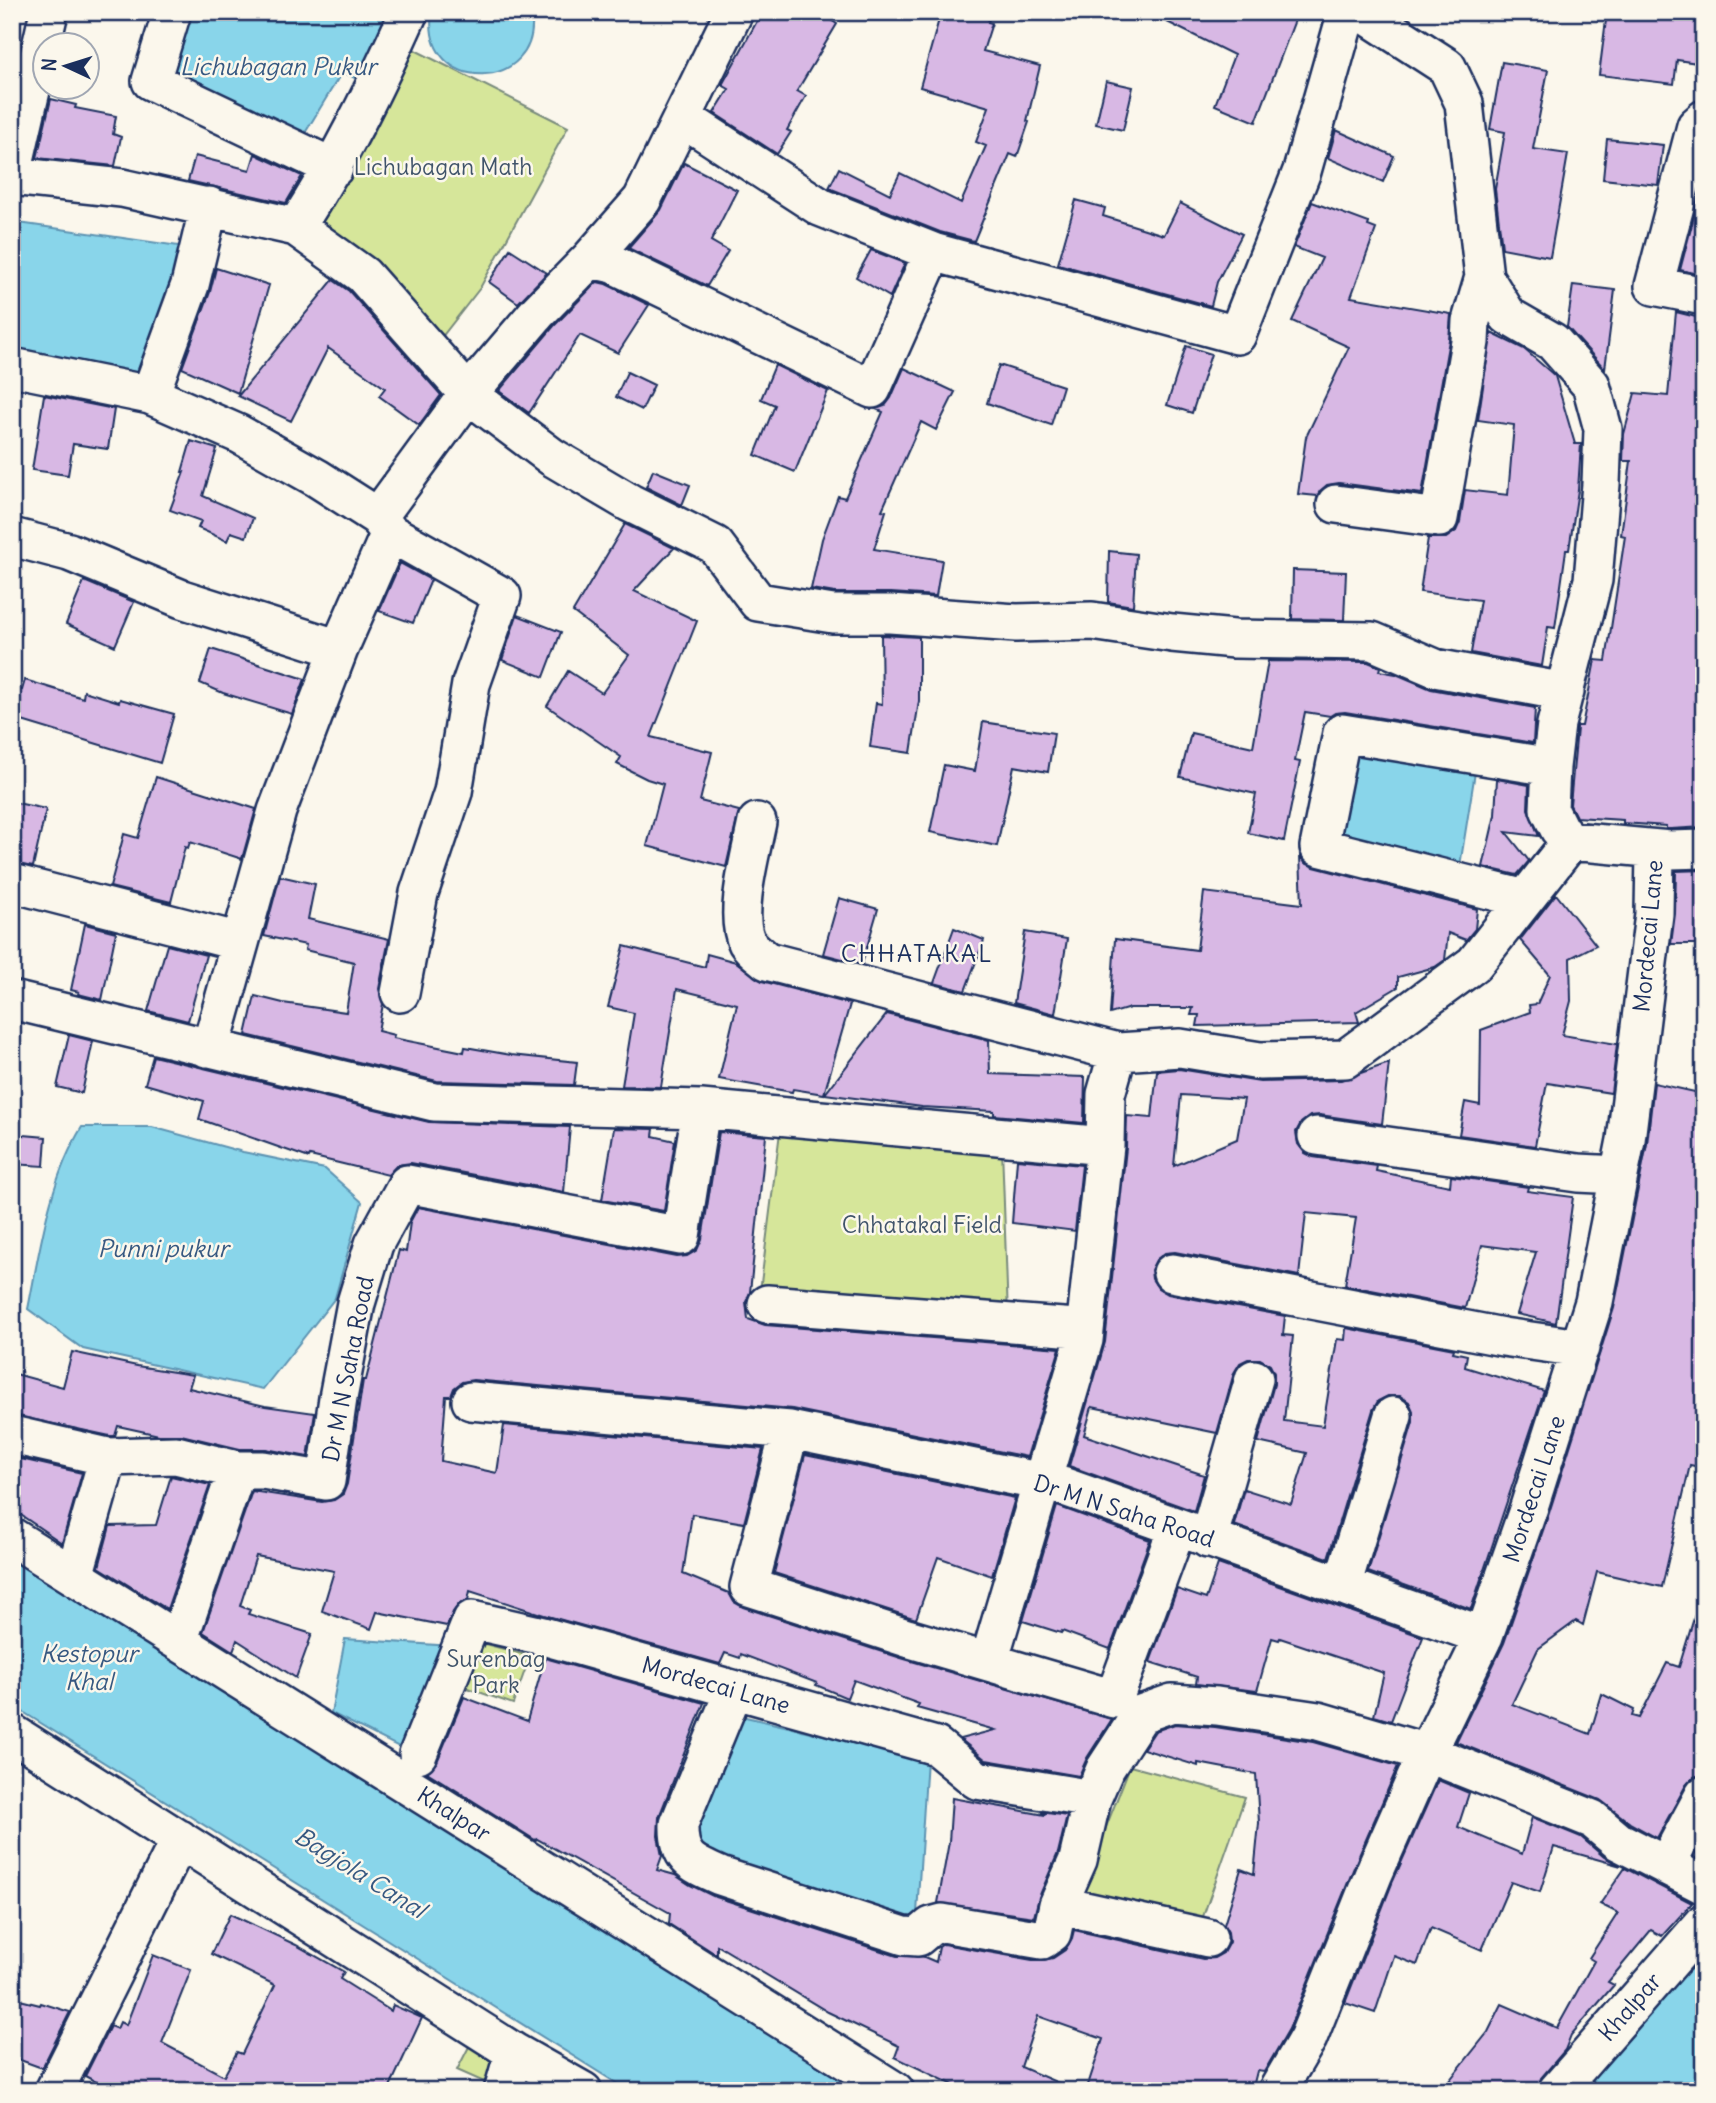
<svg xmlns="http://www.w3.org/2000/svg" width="1716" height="2103" font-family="Delius,sans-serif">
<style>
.green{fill:#d6e69a;stroke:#788a7c;stroke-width:2}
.water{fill:#89d5ea;stroke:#5d93b2;stroke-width:2}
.building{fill:#d8b8e4;stroke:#1b2f5e;stroke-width:2;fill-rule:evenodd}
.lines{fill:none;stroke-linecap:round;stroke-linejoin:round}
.street-casing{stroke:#1b2f5e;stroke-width:42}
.street{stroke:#fbf7ec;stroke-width:37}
.labels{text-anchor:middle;stroke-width:5;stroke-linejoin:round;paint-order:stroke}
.park-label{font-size:23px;fill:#40546a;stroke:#fbf7ec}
.street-label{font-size:23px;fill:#1b2f5e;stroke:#fbf7ec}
.water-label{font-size:24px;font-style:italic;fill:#365881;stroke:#fbf7ec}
.neighbourhood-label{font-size:24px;letter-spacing:2px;fill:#1b2f5e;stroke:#fbf7ec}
</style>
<rect width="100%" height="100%" fill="#fbf7ec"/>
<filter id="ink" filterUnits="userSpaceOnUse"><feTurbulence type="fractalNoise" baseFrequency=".0143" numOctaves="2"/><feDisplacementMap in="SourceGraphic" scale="14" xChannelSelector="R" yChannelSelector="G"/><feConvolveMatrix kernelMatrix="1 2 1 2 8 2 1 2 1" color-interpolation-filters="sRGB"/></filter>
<g filter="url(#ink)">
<path class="green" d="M 403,44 L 568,127 L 480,288 L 441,338 L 306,223 Z
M 780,1132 L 1002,1148 L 1008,1316 L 760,1291 Z
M 470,1640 L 530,1656 L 513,1704 L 462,1686 Z
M 1130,1766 L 1245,1797 L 1199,1928 L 1079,1896 Z
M 475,2035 L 510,2055 L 493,2086 L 457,2070 Z"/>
<path class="water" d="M 181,12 L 404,12 L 361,81 L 342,72 L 302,138 L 166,75 Z
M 432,12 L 531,12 C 545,93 420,97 432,12 Z
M 12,222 L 186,247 L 144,382 L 12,352 Z
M 1355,747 L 1476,766 L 1459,872 L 1333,838 Z
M 82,1127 L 152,1127 L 243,1152 L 325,1169 L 362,1202 L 335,1298 L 263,1389 L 83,1349 L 28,1309 C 40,1249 49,1180 82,1127 Z
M 12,1533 L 882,2091 L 629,2091 L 12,1705 Z
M 345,1639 L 452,1646 L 405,1750 L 331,1713 Z
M 737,1715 L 927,1759 L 916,1929 L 689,1857 Z
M 1704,1934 L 1704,2091 L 1573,2091 Z"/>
<path class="building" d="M 762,12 L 818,12 L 837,24 L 797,91 L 806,96 L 787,130 L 791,132 L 777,154 L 714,113 L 729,89 L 722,85 Z
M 941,12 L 991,12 L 988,22 L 992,23 L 983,51 L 1040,66 L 1027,121 L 1029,122 L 1017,157 L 1010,154 L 974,241 L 940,232 L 829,188 L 839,168 L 890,194 L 900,173 L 961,203 L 986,146 L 976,142 L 989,107 L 920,87 Z
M 1147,12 L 1298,12 L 1256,122 L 1215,105 L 1234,55 Z
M 1607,12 L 1686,12 L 1704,15 L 1704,64 L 1677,60 L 1674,84 L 1599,75 Z
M 1502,62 L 1548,70 L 1533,149 L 1568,154 L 1550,257 L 1502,248 L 1495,189 L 1505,132 L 1490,129 Z
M 1106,81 L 1133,87 L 1123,130 L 1096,124 Z
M 51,99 L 76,105 L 75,108 L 116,116 L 113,134 L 121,137 L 115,166 L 37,158 Z
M 1336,130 L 1394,156 L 1383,182 L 1328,158 Z
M 1607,139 L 1663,145 L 1658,185 L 1603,179 Z
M 255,154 L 302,176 L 286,203 L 188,181 L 195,156 L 250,170 Z
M 684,163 L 737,190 L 711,241 L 728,251 L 707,286 L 628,248 L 661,210 Z
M 1704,179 L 1704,275 L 1680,270 Z
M 1076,200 L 1105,208 L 1103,216 L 1164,235 L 1180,203 L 1242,234 L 1217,282 L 1211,306 L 1058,264 Z
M 1312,202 L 1369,223 L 1368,226 L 1376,229 L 1351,297 L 1451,314 L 1449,340 L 1422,494 L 1339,483 L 1327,485 L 1320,491 L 1317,496 L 1298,494 L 1306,437 L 1349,347 L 1292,321 L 1322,258 L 1294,247 Z
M 510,249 L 547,273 L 518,303 L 489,282 Z
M 871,250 L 905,263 L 890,297 L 856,277 Z
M 216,268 L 269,285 L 238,393 L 182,368 L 210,292 Z
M 333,280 L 349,291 L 441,395 L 419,425 L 379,396 L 385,388 L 328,348 L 291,421 L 238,396 Z
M 597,282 L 606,284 L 649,305 L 618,353 L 580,335 L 529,413 L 499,391 L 554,326 Z
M 1573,285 L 1615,290 L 1605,369 L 1567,327 Z
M 1676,312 L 1704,319 L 1704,365 L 1701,399 L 1704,399 L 1704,827 L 1671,829 L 1666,829 L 1666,826 L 1623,823 L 1623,820 L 1576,817 L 1570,805 L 1577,728 L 1577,726 L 1582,726 L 1595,660 L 1606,661 L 1625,536 L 1621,535 L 1631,461 L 1623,461 L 1624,434 L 1635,393 L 1668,396 Z
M 1491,333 L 1524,349 L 1555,376 L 1575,444 L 1581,444 L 1578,490 L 1569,550 L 1566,550 L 1555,628 L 1548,627 L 1542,666 L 1471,653 L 1480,600 L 1420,592 L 1428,538 L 1446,538 L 1456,531 L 1460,522 L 1465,490 L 1508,495 L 1514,425 L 1478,420 Z
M 1186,346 L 1211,354 L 1192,413 L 1167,405 Z
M 775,365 L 828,391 L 795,472 L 755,455 L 775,405 L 761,399 Z
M 999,365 L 1063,386 L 1051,425 L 987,403 Z
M 904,368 L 955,392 L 936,430 L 921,422 L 882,510 L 886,511 L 874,549 L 942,560 L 936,596 L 891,593 L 835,593 L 811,589 L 822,539 L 838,496 L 845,498 L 883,412 L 876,409 L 885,406 L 891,398 Z
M 627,372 L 654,385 L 642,410 L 616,397 Z
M 44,395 L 114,409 L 108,449 L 73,444 L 68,475 L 32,470 Z
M 191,441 L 217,449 L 203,496 L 253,518 L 246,537 L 231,532 L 227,541 L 198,528 L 201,521 L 170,510 L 184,472 L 182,472 Z
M 653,470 L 690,485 L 682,505 L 646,487 Z
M 625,524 L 674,548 L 634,591 L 697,621 L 651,737 L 712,752 L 700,801 L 739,811 L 726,867 L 647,846 L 663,784 L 647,779 L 617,764 L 621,757 L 547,706 L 568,671 L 602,693 L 629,655 L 573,612 Z
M 1109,551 L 1136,554 L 1133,606 L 1108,602 Z
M 400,563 L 431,580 L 413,623 L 379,611 Z
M 1293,570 L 1346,572 L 1344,620 L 1292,619 Z
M 84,581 L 134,602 L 115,646 L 66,624 Z
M 517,615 L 561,632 L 544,677 L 502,660 Z
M 881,635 L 919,637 L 919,701 L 911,753 L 870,747 L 876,703 L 882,704 Z
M 211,649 L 305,679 L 292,714 L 223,693 L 200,683 Z
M 1268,661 L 1368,662 L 1380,667 L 1379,671 L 1396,674 L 1431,689 L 1535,708 L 1533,743 L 1345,712 L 1335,713 L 1330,716 L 1305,712 L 1295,761 L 1300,762 L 1284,841 L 1248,833 L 1256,794 L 1180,777 L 1191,733 L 1253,747 Z
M 25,680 L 83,698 L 84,691 L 119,702 L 120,699 L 174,714 L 160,763 L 12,718 L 12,688 L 22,690 Z
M 983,722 L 1054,733 L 1048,772 L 1014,766 L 997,846 L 930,832 L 944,765 L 975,771 Z
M 156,777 L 256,809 L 242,859 L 190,842 L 188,848 L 185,847 L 171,902 L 110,887 L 124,834 L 138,838 Z
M 1497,779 L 1529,785 L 1528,809 L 1539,836 L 1506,832 L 1529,861 L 1517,875 L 1483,867 L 1495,815 Z
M 12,802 L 46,809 L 33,867 L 12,863 Z
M 1300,856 L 1305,863 L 1314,867 L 1477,909 L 1475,929 L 1466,940 L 1448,933 L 1445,960 L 1435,967 L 1398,977 L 1398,987 L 1356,1012 L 1359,1022 L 1197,1026 L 1199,1015 L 1191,1015 L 1193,1008 L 1130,1008 L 1110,1014 L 1115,939 L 1197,950 L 1204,892 L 1302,904 Z
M 1704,870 L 1704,944 L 1671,944 L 1675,914 L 1676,871 Z
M 280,876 L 315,884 L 308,919 L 389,939 L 379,989 L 383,1004 L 378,1031 L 394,1035 L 393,1038 L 464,1052 L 465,1047 L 511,1055 L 577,1062 L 574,1085 L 437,1081 L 246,1035 L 255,996 L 283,1003 L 346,1012 L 354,962 L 305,950 L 306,945 L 264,936 Z
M 1556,894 L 1596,945 L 1570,958 L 1571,1001 L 1562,1035 L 1617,1044 L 1611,1093 L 1547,1083 L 1535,1146 L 1459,1135 L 1465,1102 L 1480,1105 L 1481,1030 L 1530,1012 L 1529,1005 L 1537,1004 L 1550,975 L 1520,940 Z
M 839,898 L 878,909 L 862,964 L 823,954 Z
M 85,924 L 116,932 L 102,1000 L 78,994 L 79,992 L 71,990 Z
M 954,928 L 984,940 L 965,991 L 934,983 Z
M 1025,932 L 1067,939 L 1055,1014 L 1014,1003 Z
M 167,945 L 206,955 L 188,1021 L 148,1011 Z
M 624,946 L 705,967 L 707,954 L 736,962 L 762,981 L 850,1004 L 824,1094 L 793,1089 L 792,1092 L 719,1079 L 737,1004 L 677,989 L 661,1087 L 622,1086 L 634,1013 L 608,1007 Z
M 887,1014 L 989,1040 L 990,1074 L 1085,1077 L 1084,1123 L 994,1115 L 994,1111 L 922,1107 L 825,1094 Z
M 69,1035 L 93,1041 L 82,1093 L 57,1087 Z
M 153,1056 L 429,1122 L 570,1127 L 564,1192 L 411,1163 L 397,1165 L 388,1175 L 310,1156 L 309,1158 L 199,1119 L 204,1101 L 145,1084 Z
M 1389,1063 L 1382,1124 L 1320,1115 L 1310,1116 L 1301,1123 L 1296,1132 L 1298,1144 L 1305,1153 L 1313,1157 L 1377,1166 L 1376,1171 L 1450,1186 L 1451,1176 L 1528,1187 L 1527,1191 L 1573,1197 L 1556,1323 L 1517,1314 L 1536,1252 L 1482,1245 L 1465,1308 L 1345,1285 L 1356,1218 L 1306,1213 L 1299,1276 L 1175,1252 L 1165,1253 L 1156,1260 L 1151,1270 L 1152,1279 L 1158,1288 L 1168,1294 L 1285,1316 L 1283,1335 L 1293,1336 L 1284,1421 L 1323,1426 L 1337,1339 L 1345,1340 L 1346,1328 L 1454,1349 L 1453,1352 L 1467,1355 L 1465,1367 L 1544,1391 L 1471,1609 L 1368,1572 L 1413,1422 L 1413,1411 L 1409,1402 L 1400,1396 L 1388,1396 L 1378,1401 L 1373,1410 L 1328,1558 L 1234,1525 L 1244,1489 L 1291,1504 L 1307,1453 L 1258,1442 L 1274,1384 L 1274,1373 L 1270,1365 L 1260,1359 L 1248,1359 L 1240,1363 L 1234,1373 L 1217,1433 L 1092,1407 L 1084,1435 L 1204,1475 L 1194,1511 L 1069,1466 L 1105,1342 L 1126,1148 L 1127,1116 L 1152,1118 L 1157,1071 L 1179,1069 L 1260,1082 L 1341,1080 ZM 1181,1095 L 1244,1099 L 1237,1139 L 1174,1166 Z
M 1654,1083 L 1704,1094 L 1704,1468 L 1690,1465 L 1662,1587 L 1597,1572 L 1583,1625 L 1576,1621 L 1538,1649 L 1512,1704 L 1590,1734 L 1602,1694 L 1634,1710 L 1632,1716 L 1639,1718 L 1667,1663 L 1679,1667 L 1698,1605 L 1704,1606 L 1704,1774 L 1694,1777 L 1686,1785 L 1657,1838 L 1630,1823 L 1600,1800 L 1456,1742 L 1504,1643 L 1549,1513 L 1614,1308 L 1647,1144 Z
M 614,1128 L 654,1129 L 653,1136 L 675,1141 L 664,1211 L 602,1200 Z
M 719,1132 L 766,1136 L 750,1292 L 746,1302 L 748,1319 L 765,1325 L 1060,1348 L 1027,1457 L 792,1409 L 473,1380 L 462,1382 L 454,1388 L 451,1396 L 446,1396 L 441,1461 L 497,1473 L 504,1425 L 763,1449 L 744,1523 L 692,1514 L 683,1574 L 729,1593 L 734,1602 L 743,1607 L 901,1658 L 1112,1719 L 1087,1758 L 1079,1776 L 986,1760 L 960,1739 L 995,1730 L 917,1708 L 919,1704 L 854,1680 L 847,1698 L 816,1685 L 817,1683 L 741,1654 L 740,1658 L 725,1653 L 720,1664 L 544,1615 L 470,1591 L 468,1600 L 459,1604 L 453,1612 L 447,1626 L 377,1612 L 371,1629 L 322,1611 L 334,1571 L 256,1556 L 240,1606 L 250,1610 L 248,1614 L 312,1634 L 296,1678 L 237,1640 L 233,1651 L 203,1632 L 252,1491 L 322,1502 L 334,1500 L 343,1494 L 347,1484 L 363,1380 L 366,1380 L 399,1250 L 406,1252 L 410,1222 L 418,1207 L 677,1257 L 687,1256 L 697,1250 L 702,1239 Z
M 12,1134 L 46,1137 L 44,1166 L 12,1164 Z
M 1017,1159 L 1082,1165 L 1075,1231 L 1012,1223 Z
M 72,1352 L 137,1366 L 193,1375 L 189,1388 L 265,1406 L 315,1413 L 308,1457 L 266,1449 L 240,1449 L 181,1435 L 159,1435 L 118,1426 L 115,1436 L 110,1436 L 12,1415 L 12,1373 L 63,1387 Z
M 805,1455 L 1015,1498 L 992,1576 L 938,1557 L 916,1619 L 774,1573 Z
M 12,1457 L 82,1473 L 62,1543 L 12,1509 Z
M 171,1476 L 210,1485 L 167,1609 L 99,1567 L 110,1526 L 156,1525 Z
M 1057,1506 L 1150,1540 L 1110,1649 L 1062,1631 L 1061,1633 L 1023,1621 Z
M 1218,1564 L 1423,1637 L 1391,1721 L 1374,1716 L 1384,1673 L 1280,1638 L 1279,1640 L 1272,1638 L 1257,1691 L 1196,1684 L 1197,1677 L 1150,1662 L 1177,1589 L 1206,1599 Z
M 545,1658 L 704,1703 L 659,1817 L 658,1836 L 662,1856 L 657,1870 L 675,1875 L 690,1885 L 713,1896 L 897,1956 L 922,1956 L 936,1962 L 939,1947 L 943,1944 L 1038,1961 L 1053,1958 L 1065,1950 L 1072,1938 L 1074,1930 L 1203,1959 L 1214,1958 L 1223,1953 L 1229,1942 L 1228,1932 L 1224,1925 L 1241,1869 L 1254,1874 L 1259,1823 L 1256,1774 L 1198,1763 L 1198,1766 L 1143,1749 L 1155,1731 L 1175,1724 L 1215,1727 L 1313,1742 L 1398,1766 L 1355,1865 L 1289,2029 L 1264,2072 L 1257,2071 L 1252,2091 L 1086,2091 L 1103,2039 L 1038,2016 L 1021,2067 L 1077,2091 L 966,2091 L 895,2057 L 899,2046 L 828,2012 L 717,1945 L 717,1955 L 669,1924 L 670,1913 L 537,1839 L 535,1840 L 427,1772 L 437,1762 L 464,1697 L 527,1721 Z
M 1438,1780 L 1469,1793 L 1458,1827 L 1522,1854 L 1532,1817 L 1581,1837 L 1604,1857 L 1621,1866 L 1554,1847 L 1540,1892 L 1511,1882 L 1482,1950 L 1431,1928 L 1417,1965 L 1394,1956 L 1375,2013 L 1345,2003 L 1393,1881 Z
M 952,1798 L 1045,1815 L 1041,1812 L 1067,1816 L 1058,1853 L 1039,1897 L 1034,1917 L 938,1903 L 949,1842 Z
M 1625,1868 L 1692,1903 L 1662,1936 L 1651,1930 L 1608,1982 L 1614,1985 L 1571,2035 L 1565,2050 L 1541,2078 L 1537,2091 L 1441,2091 L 1488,2032 L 1502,2004 L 1557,2028 L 1594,1961 L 1589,1958 L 1618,1913 L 1600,1904 Z
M 230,1914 L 296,1945 L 344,1972 L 340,1979 L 391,2011 L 393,2005 L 422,2018 L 388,2091 L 113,2091 L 85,2076 L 110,2026 L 117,2029 L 120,2022 L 126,2025 L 153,1955 L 191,1970 L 162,2043 L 224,2076 L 237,2052 L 242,2054 L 275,1985 L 211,1954 Z
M 12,1998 L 40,2005 L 41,2003 L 70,2012 L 42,2068 L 12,2057 Z"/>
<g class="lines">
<defs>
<path id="street" d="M 172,12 L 151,81 L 334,168
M 1362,12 L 1447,67 L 1464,103 L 1484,277 L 1508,316 L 1553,342 L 1591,385 L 1603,429 L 1601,484 L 1593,580 L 1556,724 L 1551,767 L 1549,809 L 1559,829 L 1571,841
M 683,118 L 820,207 L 933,252
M 1704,119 L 1696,126 L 1654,286 L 1704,296
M 12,173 L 49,12
M 12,176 L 122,188 L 296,227 L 363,275 L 468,394 L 552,457 L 630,503 L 715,545 L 758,602 L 833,614 L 890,614 L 1016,623 L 1092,621 L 1172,633 L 1234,639 L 1372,641 L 1435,668 L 1565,692
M 296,227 C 341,157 375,88 409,12
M 590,259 L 613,264 L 872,389 L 933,252 L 1237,335 L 1302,171 L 1347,12
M 12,367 L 150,395 L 239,434 L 317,478 L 378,517
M 150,395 L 190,285 L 209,206
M 1336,504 L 1439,518 L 1470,342 L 1471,321 L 1484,277
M 390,533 L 502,596 L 471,684 L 453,792 L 419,893 L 400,993
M 12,537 L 69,552 L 182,599 L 339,649
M 757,822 C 751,853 733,915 747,942 C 752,950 760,955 767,961 L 1118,1052
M 12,883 L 240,942
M 1525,899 L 1319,847 L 1342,733 L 1551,767
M 12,1000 L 434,1102 L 701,1109 L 1105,1146 L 1084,1340 L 989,1661
M 207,1048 L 213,1039 L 277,811 L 339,649 L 390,533 L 378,517 L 468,394 L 538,312 L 590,259 L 642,200 L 734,12
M 1317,1136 L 1578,1173 L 1619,1175
M 1105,1146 L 1106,1094 L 1118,1052 L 1180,1048 L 1260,1061 L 1345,1059 L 1474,964 L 1571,841 L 1670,850 L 1704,849
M 1172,1273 L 1503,1337 L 1580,1348
M 767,1304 L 1076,1328 L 1084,1326
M 471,1401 L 790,1430
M 12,1435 L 108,1457 L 176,1455 L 237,1470 L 263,1470 L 326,1481 L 338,1398 L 356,1303 L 374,1244 L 407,1184 L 681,1236 L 701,1109
M 1177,1528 L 1114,1699 L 907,1638 L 749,1587 L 790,1430 L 1062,1486 L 1484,1636
M 12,1537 L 895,2091
M 1208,1539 L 1254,1379
M 74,1576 L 108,1457
M 1342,1586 L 1393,1416
M 179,1639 L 237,1470
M 734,1690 L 679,1824 C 678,1858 690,1863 720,1876 L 904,1936 L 918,1937 L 931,1926 L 942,1923 L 1042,1940 L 1052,1933 L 1058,1905 L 1078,1860 L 1092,1799 L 1105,1769 L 1141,1714 L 1172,1703 L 1217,1706 L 1318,1721 L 1427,1753 L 1592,1819 L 1618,1841 L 1704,1885
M 12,1733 L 514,2052 L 583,2091
M 418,1754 L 472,1620 L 543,1636 L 936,1746 L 977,1780 L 1092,1799
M 1666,1866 L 1704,1795
M 1058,1905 L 1208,1938
M 54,2091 L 180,1839
M 503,2091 L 514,2052
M 1277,2091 L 1308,2038 L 1374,1873 L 1427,1753 L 1484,1636 L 1529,1507 L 1594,1302 L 1626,1140 L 1654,914 L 1655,849
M 1557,2091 L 1704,1923"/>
</defs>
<use href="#street" class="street-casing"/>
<use href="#street" class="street"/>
</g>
</g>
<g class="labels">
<g class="park-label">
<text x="443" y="175">Lichubagan Math</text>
<text x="922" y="1233">Chhatakal Field</text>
<text x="496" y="1667">Surenbag<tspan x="496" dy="26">Park</tspan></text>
</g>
<g class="street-label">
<text transform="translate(1648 936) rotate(-85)" y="8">Mordecai Lane</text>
<text transform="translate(348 1369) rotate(-79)" y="8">Dr M N Saha Road</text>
<text transform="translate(1534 1489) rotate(-72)" y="8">Mordecai Lane</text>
<text transform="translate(1124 1511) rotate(18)" y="8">Dr M N Saha Road</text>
<text transform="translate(716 1685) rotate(16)" y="8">Mordecai Lane</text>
<text transform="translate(454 1814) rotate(32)" y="8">Khalpar</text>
<text transform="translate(1630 2007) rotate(-49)" y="8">Khalpar</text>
</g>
<g class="water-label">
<text x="278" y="75">Lichubagan Pukur</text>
<text x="163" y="1257">Punni pukur</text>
<text x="89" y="1662">Kestopur<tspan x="89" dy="28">Khal</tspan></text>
<text transform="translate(360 1873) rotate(32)" y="8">Bagjola Canal</text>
</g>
<g class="neighbourhood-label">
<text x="917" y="962">CHHATAKAL</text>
</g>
</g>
<rect width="1716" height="2103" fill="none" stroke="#fbf7ec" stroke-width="42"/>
<rect x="21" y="21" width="1674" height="2061" fill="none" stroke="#1b2f5e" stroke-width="2.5" filter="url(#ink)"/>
<g transform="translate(66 66) rotate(274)"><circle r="33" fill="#fbf7ec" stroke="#a1a7b3" stroke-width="2"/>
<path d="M0-5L12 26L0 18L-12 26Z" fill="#1b2f5e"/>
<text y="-10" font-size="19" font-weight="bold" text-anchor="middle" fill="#1b2f5e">N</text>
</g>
</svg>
